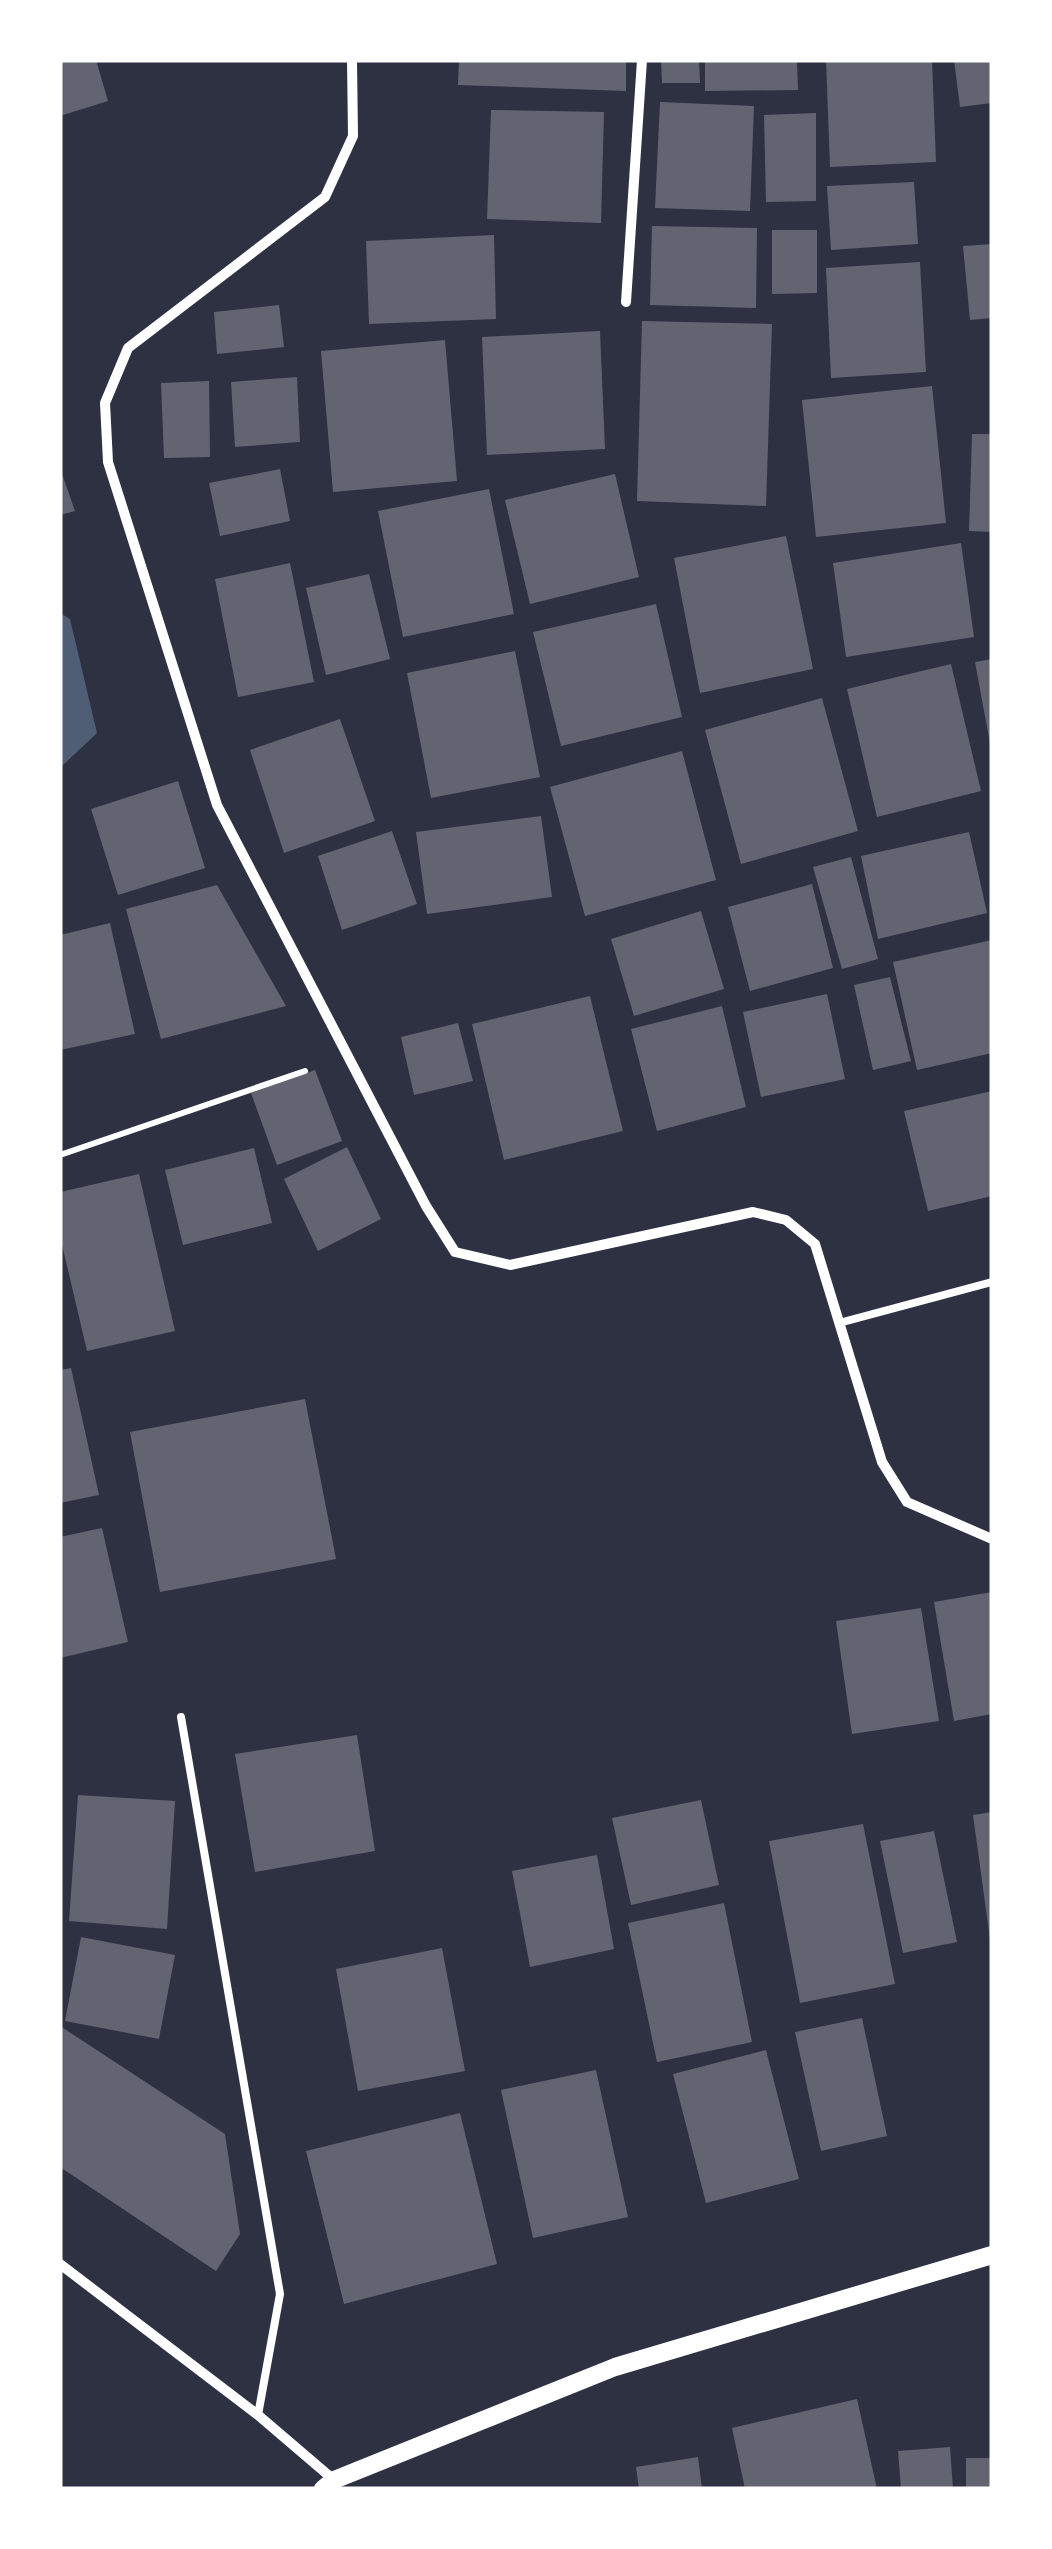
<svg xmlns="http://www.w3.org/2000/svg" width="1052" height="2549" font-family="'PT Sans',sans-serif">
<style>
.water{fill:#4f5d75}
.building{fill:#626471}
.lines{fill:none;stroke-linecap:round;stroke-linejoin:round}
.path{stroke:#fff;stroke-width:6}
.service{stroke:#fff;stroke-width:8}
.minor{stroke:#fff;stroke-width:10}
.tertiary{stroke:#fff;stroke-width:18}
</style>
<rect width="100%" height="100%" fill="#2d3142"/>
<path class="water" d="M 60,613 L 70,619 L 97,733 L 60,768 Z"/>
<path class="building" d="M 60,60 L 96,60 L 108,101 L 60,116 Z
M 459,60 L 626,60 L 626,91 L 458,85 Z
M 661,60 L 699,60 L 700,83 L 662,83 Z
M 705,60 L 797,60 L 798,90 L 705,91 Z
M 826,60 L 932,60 L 936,162 L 830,167 Z
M 954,60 L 992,60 L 992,103 L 960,107 Z
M 660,102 L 754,106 L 750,211 L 655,208 Z
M 491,110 L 604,112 L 601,223 L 487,219 Z
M 816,113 L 816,201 L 766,202 L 764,115 Z
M 914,182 L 918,244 L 831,250 L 827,186 Z
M 652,226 L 757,228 L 756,308 L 650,305 Z
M 772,230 L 817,230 L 817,293 L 772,294 Z
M 494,235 L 496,319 L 369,324 L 366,241 Z
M 992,244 L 992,318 L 970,320 L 963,246 Z
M 920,262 L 926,372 L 831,378 L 826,268 Z
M 279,305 L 284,347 L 217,354 L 214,312 Z
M 642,321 L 772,324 L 766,506 L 637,501 Z
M 600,331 L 605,449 L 487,455 L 482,337 Z
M 445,340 L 457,481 L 333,492 L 321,351 Z
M 297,377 L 300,442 L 235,447 L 231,382 Z
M 209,381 L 210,457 L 164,458 L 161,383 Z
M 932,386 L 946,523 L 816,537 L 802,400 Z
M 972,434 L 992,434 L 992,532 L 969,531 Z
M 60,468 L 75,511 L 60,515 Z
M 280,469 L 290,521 L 220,536 L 209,483 Z
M 615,474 L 639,577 L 530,604 L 505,500 Z
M 489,489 L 514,614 L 403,637 L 378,511 Z
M 786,536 L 813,669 L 700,693 L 674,558 Z
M 961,543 L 974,637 L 846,657 L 833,563 Z
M 290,563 L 314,682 L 238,697 L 215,579 Z
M 369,574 L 390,659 L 326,675 L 306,588 Z
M 656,604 L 682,717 L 561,746 L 533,632 Z
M 515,651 L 540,777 L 431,798 L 407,673 Z
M 992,659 L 992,743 L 990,743 L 975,662 Z
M 951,664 L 981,791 L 877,817 L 847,689 Z
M 822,698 L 858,831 L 741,864 L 705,730 Z
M 340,719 L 375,821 L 284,853 L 250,750 Z
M 682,751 L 716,880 L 585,916 L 550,787 Z
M 178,781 L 205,868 L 118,895 L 91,809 Z
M 541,816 L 552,897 L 427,914 L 416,832 Z
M 392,831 L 417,904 L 342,930 L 318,856 Z
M 969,832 L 987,913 L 878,939 L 861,856 Z
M 851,857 L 878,959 L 842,969 L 813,867 Z
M 812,884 L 833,968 L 750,991 L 728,907 Z
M 217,885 L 286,1006 L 161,1039 L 126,909 Z
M 701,911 L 724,989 L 634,1016 L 611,939 Z
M 110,923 L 135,1034 L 60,1050 L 60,935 Z
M 992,940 L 992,1053 L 917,1070 L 893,962 Z
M 890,977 L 911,1061 L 873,1070 L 854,985 Z
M 827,994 L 845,1079 L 761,1097 L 743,1012 Z
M 590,996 L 623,1131 L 504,1160 L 472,1024 Z
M 722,1006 L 746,1107 L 657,1131 L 631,1029 Z
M 458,1023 L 473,1081 L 414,1095 L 401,1037 Z
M 315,1070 L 342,1141 L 277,1165 L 251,1093 Z
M 992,1091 L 992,1196 L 928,1211 L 904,1111 Z
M 347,1147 L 381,1219 L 318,1251 L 284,1179 Z
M 254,1148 L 272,1223 L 183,1245 L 165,1170 Z
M 139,1174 L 175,1331 L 87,1351 L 60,1236 L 60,1192 Z
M 71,1368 L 99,1495 L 60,1503 L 60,1370 Z
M 305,1399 L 336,1559 L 160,1592 L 130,1432 Z
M 102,1528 L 128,1642 L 60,1658 L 60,1537 Z
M 992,1592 L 992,1714 L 954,1721 L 934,1602 Z
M 921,1608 L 939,1721 L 852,1734 L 836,1621 Z
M 357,1735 L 375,1851 L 255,1872 L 235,1754 Z
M 78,1795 L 175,1801 L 167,1929 L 69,1921 Z
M 701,1800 L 719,1885 L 631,1905 L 612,1818 Z
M 992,1812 L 992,1938 L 990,1939 L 973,1815 Z
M 863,1824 L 895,1984 L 800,2003 L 769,1841 Z
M 934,1831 L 957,1942 L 903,1953 L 880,1841 Z
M 597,1855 L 614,1949 L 530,1967 L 512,1871 Z
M 724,1903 L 752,2042 L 657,2062 L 628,1923 Z
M 81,1937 L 175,1955 L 159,2039 L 65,2021 Z
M 442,1948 L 465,2071 L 358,2091 L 336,1969 Z
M 862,2018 L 887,2136 L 821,2151 L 795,2032 Z
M 60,2026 L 225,2134 L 240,2234 L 216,2271 L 60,2167 Z
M 766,2050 L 799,2179 L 706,2203 L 673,2074 Z
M 596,2070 L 628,2217 L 533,2238 L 501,2090 Z
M 460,2113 L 497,2264 L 344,2304 L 306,2151 Z
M 857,2399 L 877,2489 L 745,2489 L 732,2428 Z
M 950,2447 L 953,2489 L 901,2489 L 898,2451 Z
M 698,2457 L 702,2489 L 639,2489 L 636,2467 Z
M 966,2458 L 992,2458 L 992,2489 L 966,2489 Z"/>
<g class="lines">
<path class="path" d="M 60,1155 L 305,1071"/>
<path class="service" d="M 839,1323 L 992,1282
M 181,1717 L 280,2294 L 258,2415"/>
<path class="minor" d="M 352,60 L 353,136 L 325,197 L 128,348 L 105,403 L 108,462 L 217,805 L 426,1206 L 455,1252 L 510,1265 L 753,1212 L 786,1220 L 815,1244 L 882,1462 L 907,1502 L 992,1539
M 626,302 L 642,60
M 60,2264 L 258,2415 L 334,2480"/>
<path class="tertiary" d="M 323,2489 L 334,2480 L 615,2367 L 992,2255"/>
</g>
<rect width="1052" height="2549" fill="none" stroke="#ffffff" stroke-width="125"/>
</svg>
